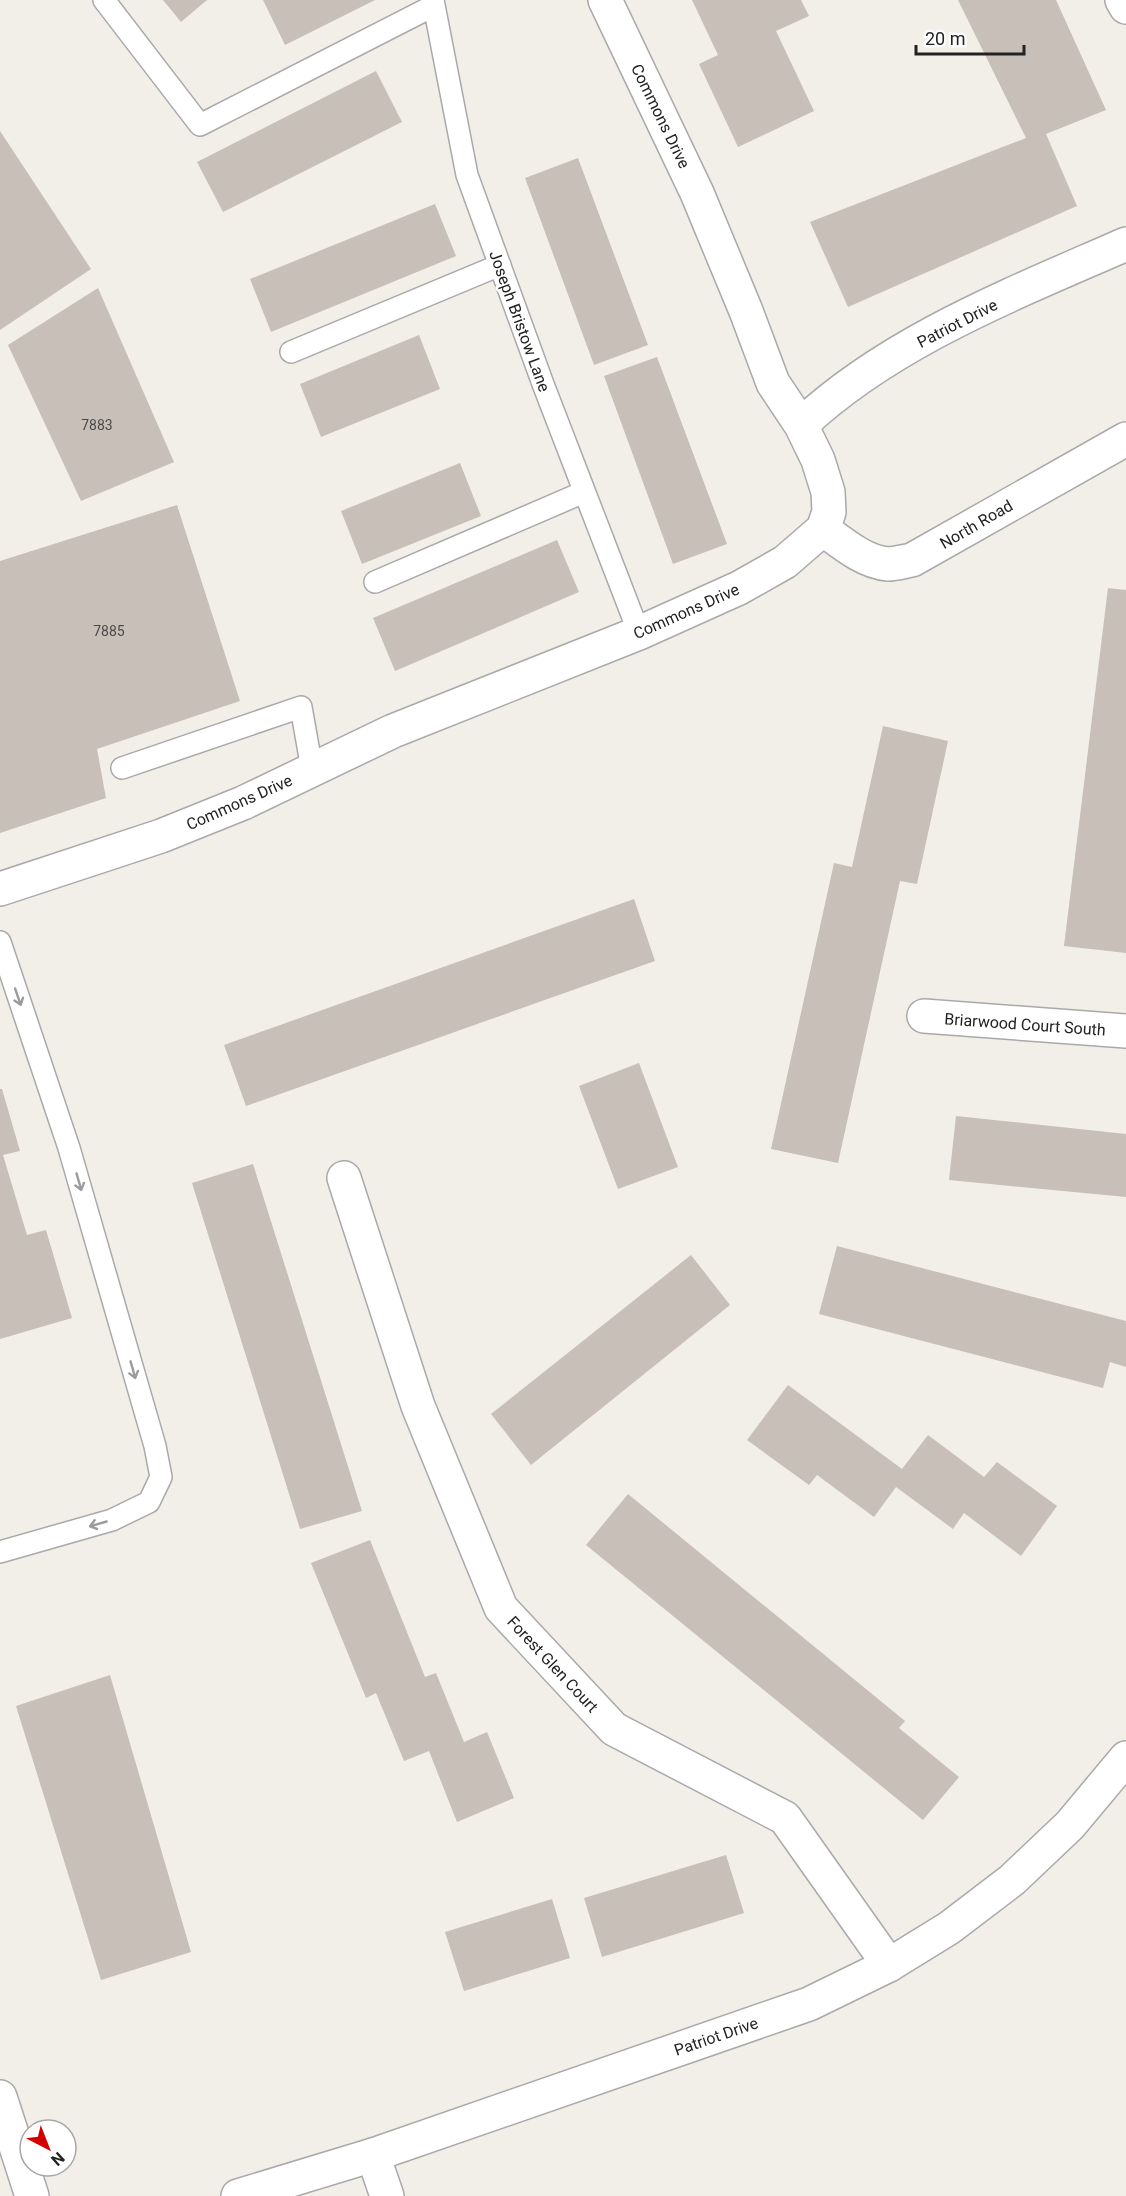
<svg xmlns="http://www.w3.org/2000/svg" width="1126" height="2196" font-family="Roboto,sans-serif">
<style>
.building{fill:#c7bfb8}
.lines{fill:none;stroke-linecap:round;stroke-linejoin:round}
.service-casing{stroke:#a9a9a9;stroke-width:24}
.minor-casing{stroke:#a9a9a9;stroke-width:36}
.tertiary-casing{stroke:#a9a9a9;stroke-width:36}
.service{stroke:#fff;stroke-width:21}
.minor{stroke:#fff;stroke-width:33}
.tertiary{stroke:#fff;stroke-width:33}
.oneway{stroke:#9c9c9c}
.labels{text-anchor:middle;stroke-width:5;stroke-linejoin:round;paint-order:stroke}
.number-label{font-size:14px;fill:#4b4948}
.street-label{font-size:16px;fill:#222;stroke:#fff}
</style>
<rect width="100%" height="100%" fill="#f2efe9"/>
<path class="building" d="M 163,0 L 207,0 L 181,22 Z
M 263,0 L 375,0 L 285,45 Z
M 692,0 L 801,0 L 809,16 L 776,31 L 814,111 L 738,147 L 699,64 L 718,55 Z
M 958,0 L 1056,0 L 1106,110 L 1046,134 L 1077,206 L 848,307 L 810,222 L 1026,138 Z
M 376,71 L 402,122 L 223,212 L 197,162 Z
M 0,131 L 91,269 L 0,330 Z
M 578,158 L 648,345 L 594,365 L 525,178 Z
M 435,204 L 456,256 L 271,332 L 250,279 Z
M 98,288 L 174,462 L 81,501 L 8,345 Z
M 419,335 L 440,389 L 321,437 L 300,384 Z
M 657,357 L 727,544 L 673,564 L 604,376 Z
M 460,463 L 481,516 L 362,564 L 341,511 Z
M 177,505 L 240,701 L 97,749 L 106,798 L 0,833 L 0,561 Z
M 557,540 L 579,592 L 395,671 L 373,618 Z
M 1108,588 L 1126,590 L 1126,953 L 1064,946 Z
M 883,726 L 948,741 L 917,884 L 900,881 L 838,1163 L 771,1149 L 834,863 L 852,867 Z
M 634,899 L 655,961 L 246,1106 L 224,1045 Z
M 639,1063 L 678,1167 L 618,1189 L 579,1086 Z
M 0,1089 L 2,1089 L 20,1151 L 3,1155 L 27,1235 L 46,1230 L 72,1318 L 0,1339 Z
M 956,1116 L 1126,1134 L 1126,1197 L 949,1180 Z
M 253,1164 L 362,1511 L 300,1529 L 192,1183 Z
M 837,1246 L 1126,1321 L 1126,1367 L 1110,1362 L 1103,1388 L 819,1314 Z
M 691,1255 L 730,1305 L 531,1465 L 491,1414 Z
M 788,1385 L 902,1469 L 928,1435 L 984,1477 L 997,1462 L 1057,1506 L 1021,1556 L 964,1513 L 953,1529 L 896,1487 L 874,1517 L 817,1475 L 809,1485 L 747,1440 Z
M 628,1494 L 905,1721 L 899,1728 L 959,1777 L 923,1820 L 586,1545 Z
M 370,1540 L 425,1677 L 436,1673 L 464,1742 L 487,1732 L 514,1798 L 457,1822 L 429,1751 L 404,1761 L 376,1693 L 366,1698 L 311,1563 Z
M 110,1675 L 191,1952 L 101,1980 L 16,1706 Z
M 726,1855 L 744,1913 L 602,1957 L 584,1898 Z
M 552,1899 L 570,1958 L 464,1991 L 445,1932 Z"/>
<g class="lines">
<defs>
<path id="service" d="M 104,0 L 200,125 L 433,6
M 433,0 L 467,175 L 543,384 L 639,633
M 291,352 L 500,265
M 375,582 L 584,492
M 122,768 L 301,707 L 312,769
M 0,942 L 69,1148 L 155,1446 L 161,1477 L 149,1502 L 112,1520 L 0,1552"/>
<path id="minor" d="M 1122,0 L 1126,7
M 801,425 C 890,341 1015,293 1126,244
M 823,529 C 842,543 864,562 888,564 C 896,564 905,561 912,560 L 1126,439
M 0,889 L 161,836 L 243,803 L 393,731 L 639,633 L 739,588 L 785,562 L 823,529 L 829,512 L 828,492 L 818,460 L 801,425 L 773,383 L 746,311 L 697,193 L 605,0
M 924,1016 L 1126,1031
M 344,1178 L 418,1406 L 501,1608 L 614,1729 L 785,1818 L 889,1965
M 373,2155 L 387,2196"/>
<path id="tertiary" d="M 0,2097 L 32,2196
M 238,2196 L 373,2155 L 809,2004 L 889,1965 L 949,1928 L 1012,1880 L 1070,1825 L 1126,1758"/>
</defs>
<use href="#service" class="service-casing"/>
<use href="#minor" class="minor-casing"/>
<use href="#tertiary" class="tertiary-casing"/>
<use href="#service" class="service"/>
<use href="#minor" class="minor"/>
<use href="#tertiary" class="tertiary"/>
</g>
<defs><path id="oneway-shaft" d="M-6 0H5M1.5-3L5.5 0L1.5 3" fill="none" stroke-width="1.6" stroke-linecap="round" stroke-linejoin="round" transform="scale(1.5)"/></defs>
<g class="oneway">
<use href="#oneway-shaft" transform="translate(18 997) rotate(71)"/>
<use href="#oneway-shaft" transform="translate(79 1182) rotate(74)"/>
<use href="#oneway-shaft" transform="translate(133 1370) rotate(74)"/>
<use href="#oneway-shaft" transform="translate(98 1524) rotate(164)"/>
</g>
<g class="labels">
<g class="number-label">
<text x="97" y="430">7883</text>
<text x="109" y="636">7885</text>
</g>
<g class="street-label">
<text transform="translate(661 116) rotate(64)" y="6">Commons Drive</text>
<text transform="translate(520 321) rotate(70)" y="6">Joseph Bristow Lane</text>
<text transform="translate(957 323) rotate(-27)" y="6">Patriot Drive</text>
<text transform="translate(976 524) rotate(-30)" y="6">North Road</text>
<text transform="translate(686 611) rotate(-24)" y="6">Commons Drive</text>
<text transform="translate(239 802) rotate(-24)" y="6">Commons Drive</text>
<text transform="translate(1025 1024) rotate(4)" y="6">Briarwood Court South</text>
<text transform="translate(553 1664) rotate(47)" y="6">Forest Glen Court</text>
<text transform="translate(716 2036) rotate(-19)" y="6">Patriot Drive</text>
</g>
</g>
<g transform="translate(48 2148) rotate(138)"><circle r="28" fill="#ffffff" stroke="#a7a7a7" stroke-width="1.5"/>
<path d="M0-4.5L10 22L0 15L-10 22Z" fill="#d40000"/>
<text y="-9" font-size="16" font-weight="bold" text-anchor="middle" fill="#222222">N</text>
</g>
<path d="M916 45v9h108v-9" fill="none" stroke="#222222" stroke-width="3"/>
<text x="925" y="45" font-size="18" fill="#222222" stroke="#ffffff" stroke-width="4.5" paint-order="stroke">20 m</text>
</svg>
